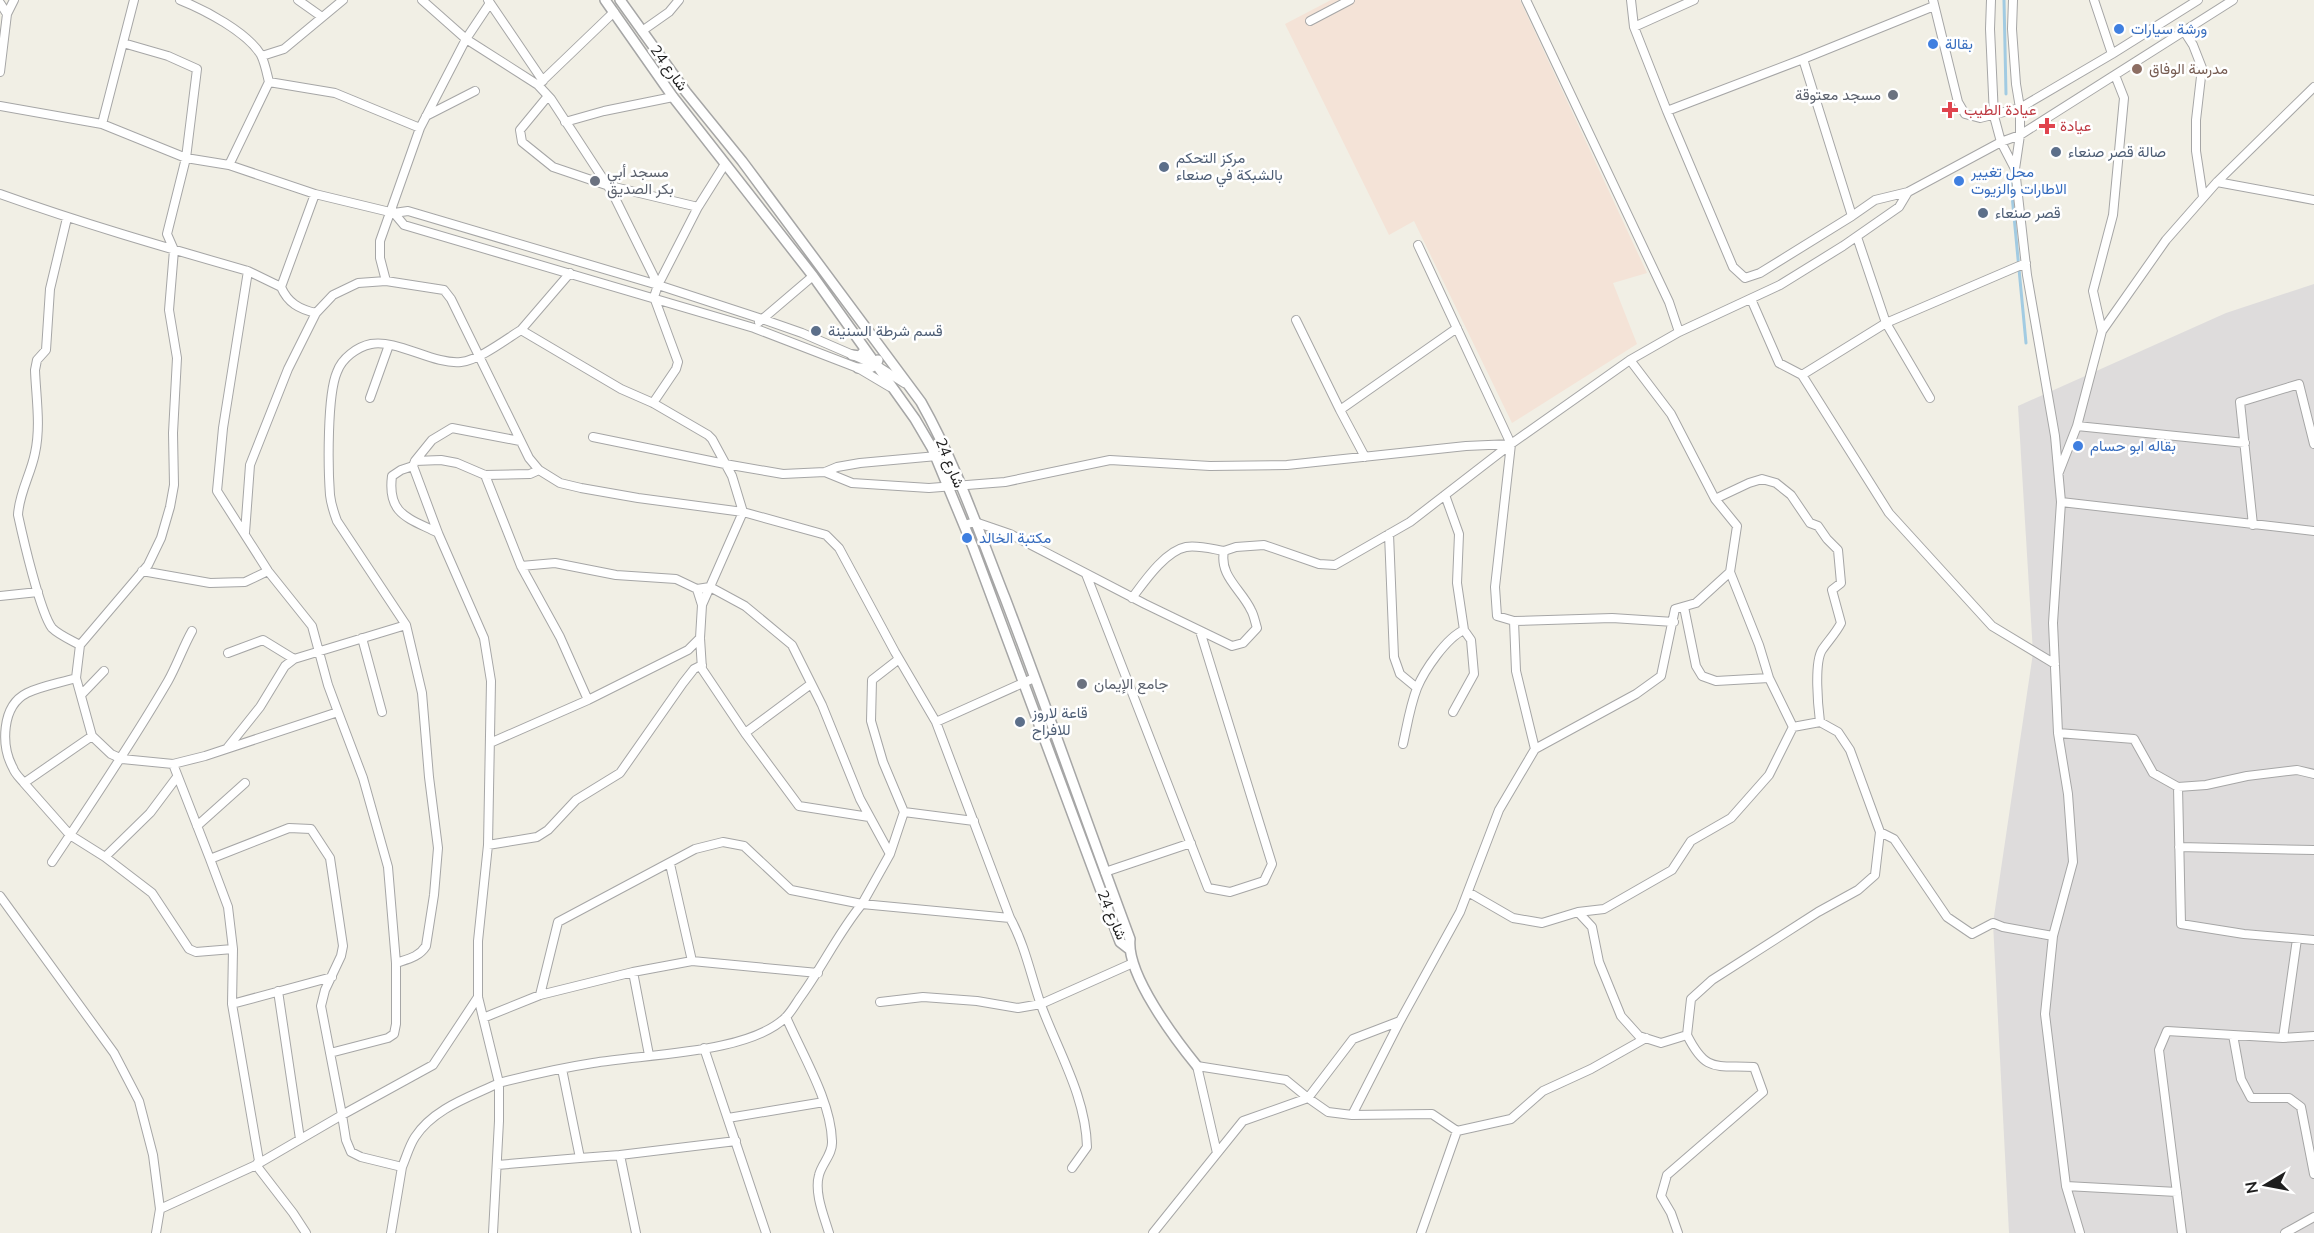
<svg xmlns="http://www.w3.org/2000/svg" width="2314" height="1233" font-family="Mulish,Vazirmatn,sans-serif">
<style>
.residential{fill:#dedcdc}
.military{fill:#f4e3d7}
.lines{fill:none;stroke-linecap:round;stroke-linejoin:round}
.stream{stroke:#a2cbe2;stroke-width:3}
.minor-casing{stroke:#a6a6a6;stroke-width:10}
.tertiary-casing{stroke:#a6a6a6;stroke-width:12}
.minor{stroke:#fff;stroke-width:8}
.tertiary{stroke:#fff;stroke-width:9}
.shop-dot{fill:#3f7fe0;stroke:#fff;stroke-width:2}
.education-dot{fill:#8d6e63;stroke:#fff;stroke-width:2}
.worship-dot{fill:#6b7280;stroke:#fff;stroke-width:2}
.health-dot{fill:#e0444e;stroke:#fff;stroke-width:2}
.service-dot{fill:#5c6f8a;stroke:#fff;stroke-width:2}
.labels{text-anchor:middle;stroke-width:5;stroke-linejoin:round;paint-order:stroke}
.shop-label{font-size:15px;fill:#366cbe;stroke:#fff;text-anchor:start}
.street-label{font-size:15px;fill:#1f1f1f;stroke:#fff}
.education-label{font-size:15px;fill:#785e54;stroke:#fff;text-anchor:start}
.worship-label{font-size:15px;fill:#5b616d;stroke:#fff;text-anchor:start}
.health-label{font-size:15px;fill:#be3a42;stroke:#fff;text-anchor:start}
.service-label{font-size:15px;fill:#4e5e75;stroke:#fff;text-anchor:start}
</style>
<rect width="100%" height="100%" fill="#f1efe5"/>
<path class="residential" d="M 2314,284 L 2314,1233 L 2009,1233 L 1993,923 L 2033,653 L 2018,406 L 2226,313 Z"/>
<path class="military" d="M 1331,0 L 1520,0 L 1647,273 L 1613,283 L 1637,344 L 1512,423 L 1414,221 L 1389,235 L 1285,24 Z"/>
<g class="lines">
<path class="stream" d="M 2004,0 L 2006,94
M 2010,174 L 2026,343"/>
<defs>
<path id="minor" d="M 180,0 C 205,10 247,32 261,55 C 265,63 267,74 269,82 L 229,165
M 298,0 L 322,17
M 422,0 L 466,39 L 538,85
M 488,0 L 543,81
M 1526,0 L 1669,302 L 1679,332
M 1631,0 L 1634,27 L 1667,111 L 1733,267 L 1745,278 L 1760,273 L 1852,216 L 1803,59 L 1934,6
M 1933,0 L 1958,102 L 1965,114 L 1980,118 L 2020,108 L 2112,54 L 2198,0
M 1991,0 L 1990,29 L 1994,116 L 2001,142 L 2015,169
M 2013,0 L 2012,29 L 2016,84 L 2020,108 L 2020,135 L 2015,169 L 2027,275 L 2055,436 L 2061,502 L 2053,623 L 2058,733 L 2068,794 L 2073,862 L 2053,936 L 2045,1014 L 2066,1186 L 2080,1233
M 2094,0 L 2112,54
M 0,3 L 7,14
M 614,12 L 538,85 L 551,99 L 613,194 L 658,285
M 1310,21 L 1350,0
M 1634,27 L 1694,0
M 642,31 L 669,12 L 679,0
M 2184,31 L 2193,45 L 2202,68 L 2196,120 L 2196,151 L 2203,197
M 262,56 L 284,49 L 343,0
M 0,72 L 7,14 L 14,0
M 269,82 L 335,93 L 420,128
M 548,96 L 520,130 L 522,142 L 553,167 L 606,185 L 698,207
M 0,106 L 102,124 L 186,158 L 229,165 L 315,194 L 394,213
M 1667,111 L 1803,59
M 426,116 L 475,91
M 565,122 L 604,111 L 673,97
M 102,124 L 134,0
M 2217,182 L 2314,200
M 0,194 C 81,223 164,247 248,271 L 223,428 L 217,491 L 268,571 L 312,626 L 328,685 L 338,712 L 205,756 L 173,764 L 122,759 L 111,754 L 92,736 L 76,678 L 80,645 L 148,565 L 161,538 L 170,507 L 174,485 L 173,433 L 177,358 L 169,310 L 174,250 L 167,234 L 186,158 L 197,69 L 168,56 L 123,43
M 1852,216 L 1875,200 L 1908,192 L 2001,142 L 2020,135 L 2233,0
M 67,218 L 50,289 L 46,350 L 37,360 L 35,370 C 36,397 41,426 35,453 C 31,474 19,493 18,515 C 23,538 40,612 52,628 C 59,635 71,640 80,645
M 1857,237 L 1886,323 L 2026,263
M 1418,245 L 1511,444 L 1495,587 L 1497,616 L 1514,621 L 1612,618 L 1674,622
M 248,271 L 281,287 L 315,194
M 570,273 L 521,330 L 621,389 L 653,403 L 708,435 L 712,439 L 732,476 L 743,512 L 826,535 L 839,548 L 895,652 L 936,722 L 1010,918 C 1025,945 1031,976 1041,1005 C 1058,1051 1086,1097 1087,1147 L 1072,1168
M 386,281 L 380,258 L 380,241 L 420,128 L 466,39 L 490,3
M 281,287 C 288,303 299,309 316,313
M 1751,299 L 1779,363 L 1802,375
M 1296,320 L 1340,410
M 759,322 L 813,276
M 2102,331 L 2166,240 L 2217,182 L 2314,87
M 890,387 L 858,368 L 754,328 L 404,225 L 394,213 L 408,211 L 658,285 L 762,319 L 802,333 L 876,365 L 904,383
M 370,398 L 389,345
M 1930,398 L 1886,323 L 1802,375 L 1889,513 L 1992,626 L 2055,664
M 653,403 L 676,369 L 678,362 L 654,297 L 658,285 L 698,207 L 725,164
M 2077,426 L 2245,443
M 593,437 L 725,464 L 783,474 L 825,472 L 837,467 L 860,463 L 948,455
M 1365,457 L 1340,410 L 1457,328
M 415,461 L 432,440 L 452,428 L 520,441
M 413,466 L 401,470 L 392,476 C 387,515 409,518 438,533
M 825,472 L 852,483 L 929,488 L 1005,482 L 1110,460 L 1210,466 L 1287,465 L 1466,446 L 1511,444
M 2059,472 L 2077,426 L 2102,331 L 2093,291 L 2113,215 L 2124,98 L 2115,75
M 485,475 L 521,566 L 560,637 L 588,700
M 1445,495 L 1459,534 L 1457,583 L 1464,630 L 1471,640 L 1474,674 L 1453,712
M 1715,499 L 1749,483 L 1762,479 L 1776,483 L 1791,495 L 1810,523 L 1818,526 L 1827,539 L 1838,550 L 1841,583 L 1832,590 L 1841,623 C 1836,633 1828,641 1822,650 C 1814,663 1818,706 1820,722
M 2061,502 L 2314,531
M 964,525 L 975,522 L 1010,534 L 1145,604 L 1232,646 L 1243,643 L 1257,628 C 1255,622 1254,615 1251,610 C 1241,589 1219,576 1224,551 L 1236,547 L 1264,545 L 1319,564 L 1335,565 L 1410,522 L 1511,444 L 1630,360 L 1679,332 L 1780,285 L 1843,246 L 1899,207 L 1908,192
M 2253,525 L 2240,402 L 2299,384 L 2314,444
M 245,533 L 250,465 L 288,369 L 316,313 L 333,295 L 358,283 L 386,281 L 444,290 L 451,299 L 529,458 L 539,470
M 1389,534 L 1394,657 L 1400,674 L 1417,688
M 521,566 L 555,563 L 616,575 L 676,579 L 697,589 L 710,587 L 745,606 L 792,645 L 822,705 L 860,799 L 890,854 L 862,904 L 791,890 L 744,846 L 723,842 L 695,849 L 558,922 L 540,995
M 142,571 L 210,583 L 245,582 L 268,571
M 1730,572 L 1759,645 L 1769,678
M 1086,574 L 1208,888 L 1230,892 L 1264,881 L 1272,864 L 1200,631
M 697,589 L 702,605 L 700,638 L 702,669 L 745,733 L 799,806 L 869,817
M 0,596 L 38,592
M 1132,598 C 1144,582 1165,551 1186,547 C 1198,545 1212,549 1224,551
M 702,605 L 743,512 L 638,498 L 581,488 L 560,483 L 539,470 L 530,474 L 485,475 L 457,463 L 441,460 L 415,461 L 413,466 L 438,533 L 484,638 L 491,681 L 488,845 L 478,941 L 478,997 L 499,1083 C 530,1075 561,1068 593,1063 C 644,1054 749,1054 786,1017 C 791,1012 795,1005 799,999 C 822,968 838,933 862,904 L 1010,918
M 1684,607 L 1696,666 L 1702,676 L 1716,681 L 1769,678 L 1793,727 L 1820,722 L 1838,732 L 1850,750 L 1880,832 L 1894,839 L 1947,917 L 1972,934 L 1993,923 L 2003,927 L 2053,936
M 1514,621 L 1516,671 L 1535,749
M 362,638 L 382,712
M 228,653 L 263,640 L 294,659
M 76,678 C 60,683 42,686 27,693 C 1,706 1,746 13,768 C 15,774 20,778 24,783 L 92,736
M 81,695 L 104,671
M 936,722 L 1034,678
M 745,733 L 811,684
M 2058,733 L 2134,739 L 2153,773 L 2178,787 L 2206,785 L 2247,776 L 2297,770 L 2314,774
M 490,743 L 588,700 L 688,650 L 700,638
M 1403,744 C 1407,726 1410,706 1417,688 C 1424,671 1446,638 1464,630
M 228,747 L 260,707 L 285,666 L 294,659 L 406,625
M 173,764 L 210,859 L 289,828 L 311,829 L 330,858 L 343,946 L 341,956 L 325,990 L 321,1006 L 342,1115 L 256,1165 L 293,1213 L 306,1233
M 24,783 L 70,835 L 105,857 L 152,893 L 189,949 L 196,952 L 233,949
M 2178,787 L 2181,924 L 2244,934 L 2314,940
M 904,812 L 974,821
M 197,826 L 245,783
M 488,845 L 537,837 L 548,830 L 576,800 L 620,773 L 683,683 L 694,669 L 702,665
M 2179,847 L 2314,850
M 890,854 L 904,812 L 883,762 L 871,721 L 872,680 L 899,659
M 105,857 L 150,813 L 177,777
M 210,859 L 228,907 L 233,949 L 232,1004 L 332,977
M 52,862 C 92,802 132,743 168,681 C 177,665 183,647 192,631
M 670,864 L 692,961
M 1105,872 L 1191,843
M 1468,892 L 1513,918 L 1542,923 L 1578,912 L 1592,927 L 1599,962 L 1621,1016 L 1639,1036 L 1661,1043 L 1687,1035 L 1691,999 L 1712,980 L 1818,912 L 1858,890 L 1875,875 L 1880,832
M 0,896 L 114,1053 L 139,1101 L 153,1155 L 160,1209 L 156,1233
M 1578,912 L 1604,909 L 1672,870 L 1691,841 L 1731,818 L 1769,775 L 1793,727
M 396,963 C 408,959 419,957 426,946 L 434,895 L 438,848 L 429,777 L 422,693 L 406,625 L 337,521 C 334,513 331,504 330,495 C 328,468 327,395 337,372 C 342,358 357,347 371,344 C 397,339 434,365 461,362 C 479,360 505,340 521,330
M 633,972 L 649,1055
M 278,991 L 300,1139
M 478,997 L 433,1065 L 342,1115 L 346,1140 L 351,1152 L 361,1157 L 402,1167 C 406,1158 409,1146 415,1137 C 434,1108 470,1097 499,1083 L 499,1121 L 493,1233
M 880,1002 L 923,997 L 977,1001 L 1018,1008 L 1041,1004 L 1133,963
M 786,1017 C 802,1054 831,1101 832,1141 C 833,1154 822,1163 819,1175 C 814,1193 824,1216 829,1233
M 483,1018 L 540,995 L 633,972 L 692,961 L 818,973
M 1400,1021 L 1352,1115 L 1432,1114 L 1457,1131 L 1511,1119 L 1543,1091 L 1591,1069 L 1646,1038
M 2233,1035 L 2241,1079 L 2251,1098 L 2289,1098 L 2301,1107 L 2314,1174
M 2283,1038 L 2314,1036
M 704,1048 L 766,1233
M 330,1053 L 388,1038 L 394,1034 L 396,1024 L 396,963 L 388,867 L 363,778 L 338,712
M 562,1069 L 580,1158 L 620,1155
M 728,1118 L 824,1102
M 1217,1153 L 1197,1066 L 1286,1080 L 1308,1098 L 1353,1039 L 1400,1021 L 1460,912 L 1499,810 L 1535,749 L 1636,694 L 1661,676 L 1675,609 L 1696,603 L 1730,572 L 1737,526 L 1715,499 L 1671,414 L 1630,360
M 497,1165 L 580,1158
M 2066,1186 L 2177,1192
M 160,1209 L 256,1165 L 259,1161 L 232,1004
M 391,1233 L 402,1167
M 636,1233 L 620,1155 L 736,1141
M 1153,1233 L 1243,1121 L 1308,1098 L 1328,1112 L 1352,1115
M 1421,1233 L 1457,1131
M 1678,1233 L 1671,1213 L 1661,1196 L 1667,1175 L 1763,1092 L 1754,1067 C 1715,1065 1706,1073 1687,1035
M 2182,1233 L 2159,1050 L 2167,1031 L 2283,1038 L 2297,939
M 2285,1233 L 2314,1217"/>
<path id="tertiary" d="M 605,0 L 673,97 L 813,276 L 915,419 L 932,448 L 973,547 L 1120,942 L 1129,949
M 620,0 L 686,92 L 742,161 L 921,402 C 956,464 979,532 1005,598 C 1048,711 1088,826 1130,939 C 1126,974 1175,1039 1197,1066
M 852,355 L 860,356 L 865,350
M 858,368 L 870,368 L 876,365 L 878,360"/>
</defs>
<use href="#minor" class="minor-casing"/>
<use href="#tertiary" class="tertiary-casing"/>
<use href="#minor" class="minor"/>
<use href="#tertiary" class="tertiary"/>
</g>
<g class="shop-dot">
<circle cx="2119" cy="29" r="6"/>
<circle cx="1933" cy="44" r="6"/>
<circle cx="1959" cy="181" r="6"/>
<circle cx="2078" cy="446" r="6"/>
<circle cx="967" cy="538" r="6"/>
</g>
<circle class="education-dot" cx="2137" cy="69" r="6"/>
<g class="worship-dot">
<circle cx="1893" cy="95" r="6"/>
<circle cx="595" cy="181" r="6"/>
<circle cx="1082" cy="684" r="6"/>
</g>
<g class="health-dot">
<path d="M1947 101h6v6h6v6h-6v6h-6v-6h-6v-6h6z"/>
<path d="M2044 117h6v6h6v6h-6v6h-6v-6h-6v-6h6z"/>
</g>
<g class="service-dot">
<circle cx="2056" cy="152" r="6"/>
<circle cx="1164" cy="167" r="6"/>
<circle cx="1983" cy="213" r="6"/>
<circle cx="816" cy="331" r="6"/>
<circle cx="1020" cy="722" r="6"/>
</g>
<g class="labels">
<g class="shop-label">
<text x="2131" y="34">ورشة سيارات</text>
<text x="1945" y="49">بقالة</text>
<text x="1971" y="177">محل تغيير<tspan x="1971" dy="17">الاطارات والزيوت</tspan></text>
<text x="2090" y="451">بقاله ابو حسام</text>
<text x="979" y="543">مكتبة الخالد</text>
</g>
<g class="street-label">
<text transform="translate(669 68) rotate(54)" y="5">شارع 24</text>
<text transform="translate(950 463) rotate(68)" y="5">شارع 24</text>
<text transform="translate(1112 915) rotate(67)" y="5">شارع 24</text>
</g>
<g class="education-label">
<text x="2149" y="74">مدرسة الوفاق</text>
</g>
<g class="worship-label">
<text x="1881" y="100" text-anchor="end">مسجد معتوقة</text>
<text x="607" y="177">مسجد أبي<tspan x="607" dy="17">بكر الصديق</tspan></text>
<text x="1094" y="689">جامع الإيمان</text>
</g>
<g class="health-label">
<text x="1964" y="115">عيادة الطيب</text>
<text x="2060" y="131">عيادة</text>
</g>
<g class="service-label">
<text x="2068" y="157">صالة قصر صنعاء</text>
<text x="1176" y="163">مركز التحكم<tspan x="1176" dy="17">بالشبكة في صنعاء</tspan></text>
<text x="1995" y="218">قصر صنعاء</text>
<text x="828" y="336">قسم شرطة السنينة</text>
<text x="1032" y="718">قاعة لاروز<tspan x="1032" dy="17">للافراح</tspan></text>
</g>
</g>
<g transform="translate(2266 1185) rotate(260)" stroke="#ffffff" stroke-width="4.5" paint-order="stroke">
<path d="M0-4.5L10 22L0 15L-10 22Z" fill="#1f1f1f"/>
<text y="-9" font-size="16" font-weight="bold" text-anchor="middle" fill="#1f1f1f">N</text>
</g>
</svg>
